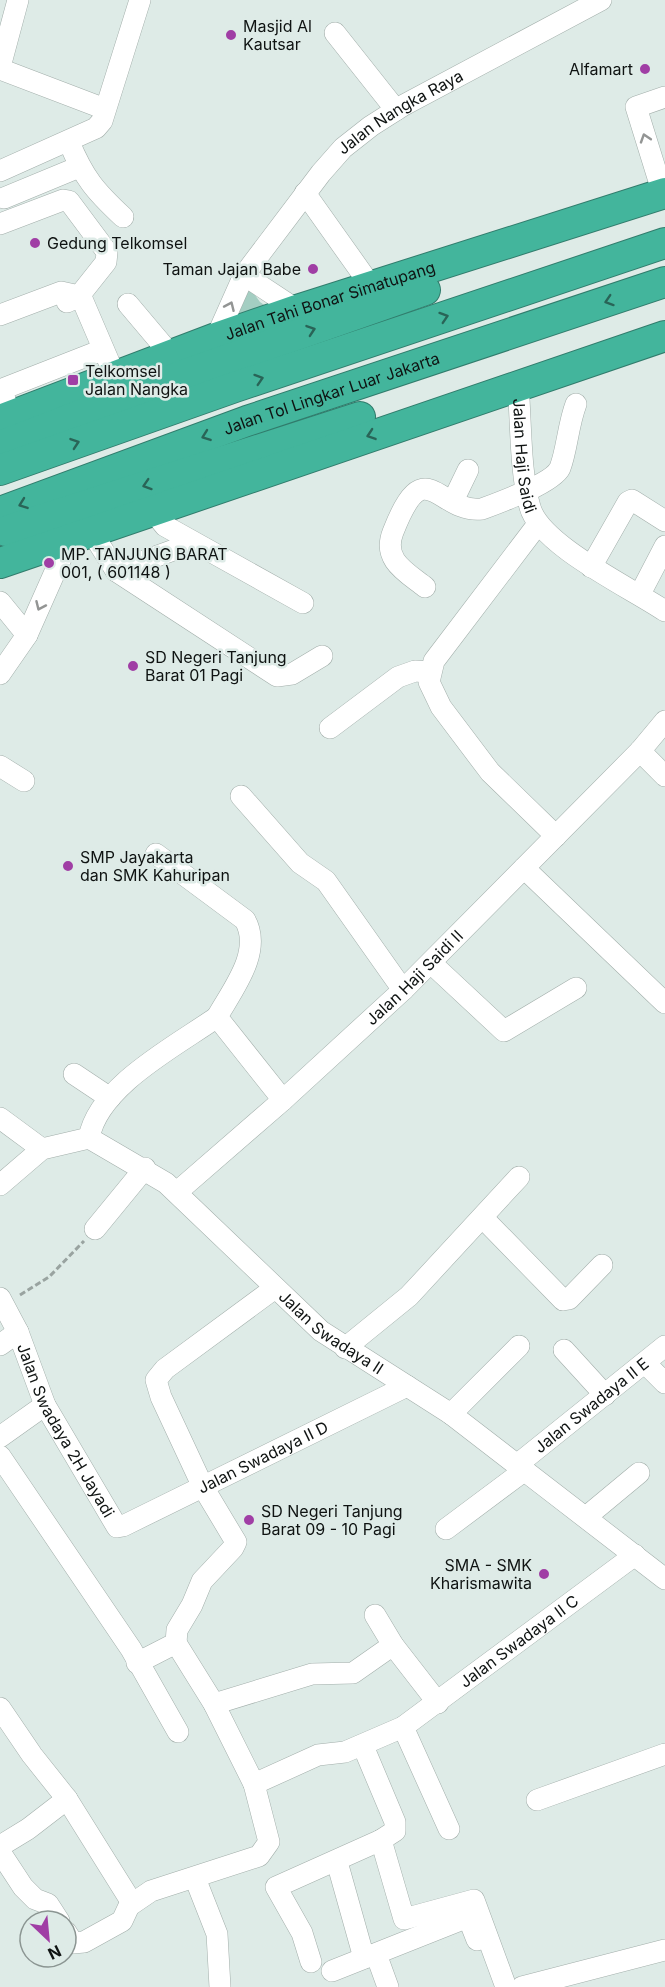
<svg xmlns="http://www.w3.org/2000/svg" width="665" height="1987" font-family="Inter,sans-serif">
<style>
.green{fill:#a4cec2}
.lines{fill:none;stroke-linecap:round;stroke-linejoin:round}
.minor-casing{stroke:#a2aeaa;stroke-width:22}
.highway-casing{stroke:#317c6c;stroke-width:32}
.path{stroke:#99a3a0;stroke-width:3;stroke-dasharray:6 3;stroke-linecap:butt}
.minor{stroke:#fff;stroke-width:21}
.highway{stroke:#43b59c;stroke-width:30}
.oneway{stroke:#939594}
.oneway2{stroke:#296457}
.poi-dot{fill:#a03ea5;stroke:#deebe7;stroke-width:2}
.labels{text-anchor:middle;stroke-width:5;stroke-linejoin:round;paint-order:stroke}
.poi-label{font-size:16px;fill:#0f1312;stroke:#deebe7;text-anchor:start}
.street-label{font-size:16px;fill:#0f1312;stroke:#deebe7}
</style>
<rect width="100%" height="100%" fill="#deebe7"/>
<path class="green" d="M 249,287 L 260,302 L 273,311 L 221,332 Z"/>
<g class="lines">
<defs>
<g id="minor">
<path d="M 335,33 L 396,110"/>
<path d="M 0,67 L 18,0"/>
<path d="M 0,69 L 105,109"/>
<path d="M 69,142 C 84,178 95,191 123,217"/>
<path d="M 0,171 L 96,128 L 102,121 L 140,0"/>
<path d="M 305,193 L 371,286"/>
<path d="M 663,194 L 636,107 L 665,97"/>
<path d="M 4,198 L 79,167"/>
<path d="M 0,224 L 63,200 L 69,201 L 107,252 L 106,262 L 79,296 L 61,292 L 0,315"/>
<path d="M 244,275 L 297,310"/>
<path d="M 67,302 L 79,296 L 82,299 L 115,376"/>
<path d="M 128,304 L 171,355"/>
<path id="s1" d="M 216,338 L 244,275 L 321,173 L 343,148 L 371,126 L 404,105 L 601,0"/>
<path id="s2" d="M 518,384 C 521,419 520,474 530,507 C 540,545 631,588 665,611"/>
<path d="M 10,416 L 3,393 L 5,388 L 102,350"/>
<path d="M 453,501 L 468,470"/>
<path d="M 152,510 L 165,526 L 303,603"/>
<path d="M 538,524 L 434,661 L 429,682 L 441,707 L 490,772 L 556,836"/>
<path d="M 91,531 L 116,571 L 277,676 L 292,674 L 322,656"/>
<path d="M 591,567 L 628,502 L 632,500 L 665,521"/>
<path d="M 116,571 L 193,543"/>
<path d="M 425,587 C 406,572 382,560 393,532 C 426,448 437,514 482,509 C 498,503 553,483 560,468 C 567,450 568,425 576,404"/>
<path d="M 640,594 L 665,546"/>
<path d="M 0,602 L 27,635"/>
<path d="M 0,674 L 27,635 L 70,538"/>
<path d="M 330,728 L 398,677 L 415,671 L 430,672"/>
<path d="M 640,751 L 665,776"/>
<path d="M 0,766 L 24,781"/>
<path d="M 241,796 L 300,863 L 326,881 L 403,990"/>
<path d="M 156,854 L 245,920 C 263,952 232,990 217,1017 L 283,1100"/>
<path d="M 524,868 L 665,1003"/>
<path d="M 431,963 L 504,1031 L 576,988"/>
<path d="M 74,1074 L 110,1098"/>
<path d="M 0,1118 L 42,1149"/>
<path d="M 89,1138 C 98,1086 176,1046 217,1017"/>
<path id="s3" d="M 0,1185 L 42,1149 L 89,1138 L 166,1183 L 321,1331 L 451,1414 L 665,1579"/>
<path id="s4" d="M 177,1192 L 283,1100 L 403,990 L 640,751 L 665,721"/>
<path d="M 483,1218 L 563,1300 L 569,1299 L 602,1265"/>
<path d="M 95,1229 L 145,1168"/>
<path id="s5" d="M 0,1298 L 18,1332 L 45,1405 L 117,1527 L 123,1526 L 407,1386"/>
<path d="M 0,1345 L 18,1332"/>
<path d="M 345,1348 L 409,1296 L 519,1177"/>
<path d="M 564,1350 L 605,1395"/>
<path d="M 645,1363 L 665,1383"/>
<path d="M 451,1414 L 519,1346"/>
<path d="M 0,1437 L 45,1405"/>
<path d="M 0,1456 L 131,1649 L 178,1732"/>
<path id="s6" d="M 518,1464 L 665,1346"/>
<path d="M 586,1517 L 639,1473"/>
<path d="M 446,1529 L 525,1470"/>
<path d="M 375,1615 L 393,1645 L 438,1703"/>
<path d="M 176,1643 L 177,1630 L 192,1605 L 202,1581 L 233,1548 L 236,1542 L 203,1487 L 161,1397 L 156,1380 L 165,1369 L 275,1288"/>
<path id="s7" d="M 137,1663 L 176,1643 L 214,1704 L 254,1784 L 318,1755 L 345,1752 L 403,1727 L 635,1555"/>
<path d="M 214,1704 L 312,1674 L 353,1673 L 393,1645"/>
<path d="M 0,1708 L 32,1755 L 67,1799 L 132,1903"/>
<path d="M 403,1727 L 449,1829"/>
<path d="M 537,1800 L 665,1754"/>
<path d="M 381,1840 L 404,1919 L 474,1900 L 506,1987"/>
<path d="M 0,1846 L 28,1829 L 67,1799"/>
<path d="M 0,1852 L 23,1887 L 35,1899 L 48,1904 L 59,1921"/>
<path d="M 339,1869 L 364,1958"/>
<path d="M 195,1878 L 217,1934 L 220,1987"/>
<path d="M 66,1932 L 73,1943 L 84,1942 L 122,1921 L 129,1906 L 151,1891 L 259,1856 L 269,1842 L 254,1784"/>
<path d="M 376,1954 L 388,1987"/>
<path d="M 311,1962 L 302,1933 L 276,1887 L 381,1840 L 395,1831 L 395,1822 L 363,1746"/>
<path d="M 332,1971 L 468,1917 L 477,1940"/>
<path d="M 522,1987 L 665,1950"/>
</g>
<g id="highway">
<path id="s8" d="M 0,420 L 216,338 L 297,310 L 665,193"/>
<path d="M 0,446 L 186,374 L 425,290"/>
<path d="M 0,470 L 235,387 L 665,243"/>
<path id="s9" d="M 0,512 L 247,421 L 665,282"/>
<path d="M 6,531 L 360,417"/>
<path d="M 0,563 L 665,336"/>
</g>
</defs>
<use href="#minor" class="minor-casing"/>
<use href="#highway" class="highway-casing"/>
<path class="path" d="M 20,1295 L 49,1277 L 84,1241"/>
<use href="#minor" class="minor"/>
<use href="#highway" class="highway"/>
</g>
<defs><path id="oneway-chevron" d="M-2-3.5L2.5 0L-2 3.5" fill="none" stroke-width="1.6" stroke-linecap="round" stroke-linejoin="round" transform="scale(1.5)"/></defs>
<g class="oneway">
<use href="#oneway-chevron" transform="translate(645 138) rotate(-108)"/>
<use href="#oneway-chevron" transform="translate(230 306) rotate(-66)"/>
<use href="#oneway-chevron" transform="translate(40 606) rotate(114)"/>
</g>
<g class="oneway2">
<use href="#oneway-chevron" transform="translate(609 301) rotate(162)"/>
<use href="#oneway-chevron" transform="translate(444 317) rotate(-18)"/>
<use href="#oneway-chevron" transform="translate(311 330) rotate(-19)"/>
<use href="#oneway-chevron" transform="translate(259 379) rotate(-18)"/>
<use href="#oneway-chevron" transform="translate(371 435) rotate(161)"/>
<use href="#oneway-chevron" transform="translate(206 436) rotate(160)"/>
<use href="#oneway-chevron" transform="translate(75 443) rotate(-19)"/>
<use href="#oneway-chevron" transform="translate(147 485) rotate(162)"/>
<use href="#oneway-chevron" transform="translate(23 504) rotate(160)"/>
</g>
<g class="poi-dot">
<circle cx="231" cy="35" r="6"/>
<circle cx="645" cy="69" r="6"/>
<circle cx="35" cy="243" r="6"/>
<circle cx="313" cy="269" r="6"/>
<rect x="67" y="374" width="12" height="12" rx="3"/>
<circle cx="49" cy="563" r="6"/>
<circle cx="133" cy="666" r="6"/>
<circle cx="68" cy="866" r="6"/>
<circle cx="249" cy="1520" r="6"/>
<circle cx="544" cy="1574" r="6"/>
</g>
<g class="labels">
<g class="poi-label">
<text x="243" y="32">Masjid Al<tspan x="243" dy="18">Kautsar</tspan></text>
<text x="633" y="75" text-anchor="end">Alfamart</text>
<text x="47" y="249">Gedung Telkomsel</text>
<text x="301" y="275" text-anchor="end">Taman Jajan Babe</text>
<text x="85" y="377">Telkomsel<tspan x="85" dy="18">Jalan Nangka</tspan></text>
<text x="61" y="560">MP. TANJUNG BARAT<tspan x="61" dy="18">001, ( 601148 )</tspan></text>
<text x="145" y="663">SD Negeri Tanjung<tspan x="145" dy="18">Barat 01 Pagi</tspan></text>
<text x="80" y="863">SMP Jayakarta<tspan x="80" dy="18">dan SMK Kahuripan</tspan></text>
<text x="261" y="1517">SD Negeri Tanjung<tspan x="261" dy="18">Barat 09 - 10 Pagi</tspan></text>
<text x="532" y="1571" text-anchor="end">SMA - SMK<tspan x="532" dy="18">Kharismawita</tspan></text>
</g>
<g class="street-label">
<text dy="6" stroke="none"><textPath href="#s1" startOffset="298">Jalan Nangka Raya</textPath></text>
<text dy="6" stroke="none"><textPath href="#s8" startOffset="351">Jalan Tahi Bonar Simatupang</textPath></text>
<text dy="6" stroke="none"><textPath href="#s9" startOffset="352">Jalan Tol Lingkar Luar Jakarta</textPath></text>
<text dy="6" stroke="none"><textPath href="#s2" startOffset="72">Jalan Haji Saidi</textPath></text>
<text dy="6" stroke="none"><textPath href="#s4" startOffset="320">Jalan Haji Saidi II</textPath></text>
<text dy="6" stroke="none"><textPath href="#s3" startOffset="416">Jalan Swadaya II</textPath></text>
<text dy="6" stroke="none"><textPath href="#s6" startOffset="94">Jalan Swadaya II E</textPath></text>
<text dy="6" stroke="none"><textPath href="#s5" startOffset="148">Jalan Swadaya 2H Jayadi</textPath></text>
<text dy="6" stroke="none"><textPath href="#s5" startOffset="420">Jalan Swadaya II D</textPath></text>
<text dy="6" stroke="none"><textPath href="#s7" startOffset="510">Jalan Swadaya II C</textPath></text>
</g>
</g>
<g transform="translate(48 1939) rotate(154)"><circle r="28" fill="#deebe7" stroke="#8b9592" stroke-width="1.5"/>
<path d="M0-4.5L10 22L0 15L-10 22Z" fill="#a03ea5"/>
<text y="-9" font-size="16" font-weight="bold" text-anchor="middle" fill="#0f1312">N</text>
</g>
</svg>
